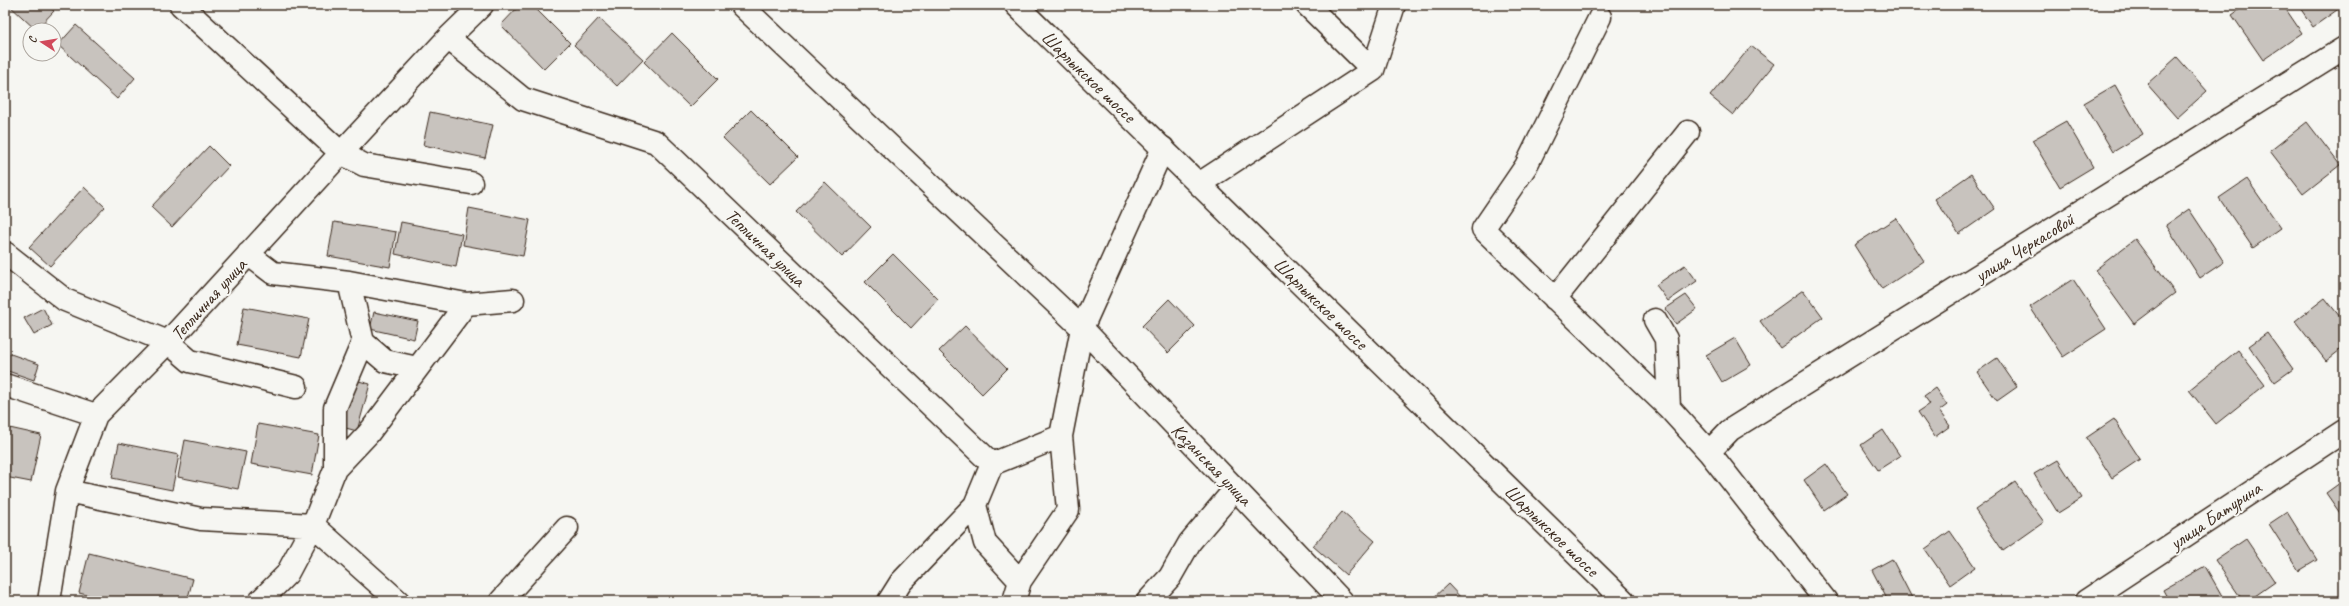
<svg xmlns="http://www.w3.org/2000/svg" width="2349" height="606" font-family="Caveat,sans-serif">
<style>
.building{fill:#c8c3be;stroke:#3b2a1e}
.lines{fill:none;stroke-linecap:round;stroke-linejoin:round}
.minor-casing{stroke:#3b2a1e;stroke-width:25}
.major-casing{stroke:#3b2a1e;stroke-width:25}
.minor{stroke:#f6f6f2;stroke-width:22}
.major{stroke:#f6f6f2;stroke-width:22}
.labels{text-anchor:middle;stroke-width:4;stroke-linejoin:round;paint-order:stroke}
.street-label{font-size:19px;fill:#3b2a1e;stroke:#f6f6f2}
</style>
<rect width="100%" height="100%" fill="#f6f6f2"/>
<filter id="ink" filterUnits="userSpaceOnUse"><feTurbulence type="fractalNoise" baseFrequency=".025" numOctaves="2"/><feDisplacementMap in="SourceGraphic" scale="8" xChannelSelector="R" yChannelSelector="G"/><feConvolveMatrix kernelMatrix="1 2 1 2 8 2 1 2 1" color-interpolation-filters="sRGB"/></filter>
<g filter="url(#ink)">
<path class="building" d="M 9,5 L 47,5 L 54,11 L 36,30 Z
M 520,5 L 532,5 L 570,43 L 544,69 L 501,25 Z
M 2246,5 L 2283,5 L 2302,33 L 2263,60 L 2232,15 Z
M 2298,5 L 2344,5 L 2313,27 Z
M 599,18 L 643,59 L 617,86 L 574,45 Z
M 76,25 L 135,78 L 117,99 L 58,45 Z
M 672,33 L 718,79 L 690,107 L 644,62 Z
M 1751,46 L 1774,64 L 1733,115 L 1710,96 Z
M 2177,57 L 2207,91 L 2177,118 L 2147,84 Z
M 2115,85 L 2143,134 L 2113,152 L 2084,103 Z
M 751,110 L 798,157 L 770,184 L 723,138 Z
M 430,112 L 493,125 L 485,158 L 423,145 Z
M 2066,121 L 2093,167 L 2060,187 L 2032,140 Z
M 2307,122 L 2340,165 L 2303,194 L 2270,151 Z
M 209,146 L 229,166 L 172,227 L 151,207 Z
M 1971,174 L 1995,209 L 1959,234 L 1935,199 Z
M 2247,179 L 2281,228 L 2253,248 L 2219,198 Z
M 825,182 L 871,227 L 842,257 L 796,212 Z
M 84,187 L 105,207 L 50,266 L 29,247 Z
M 469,208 L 530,220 L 523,256 L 463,245 Z
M 2189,209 L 2224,262 L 2200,278 L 2166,225 Z
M 1896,218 L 1924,261 L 1882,289 L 1854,245 Z
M 334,222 L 396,232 L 390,267 L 328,256 Z
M 401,222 L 462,234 L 456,267 L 395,254 Z
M 2135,239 L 2175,293 L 2134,324 L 2095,270 Z
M 893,254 L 938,299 L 911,328 L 865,282 Z
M 1685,265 L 1697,281 L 1668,301 L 1656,285 Z
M 2073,279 L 2106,329 L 2063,357 L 2030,307 Z
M 1803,290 L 1823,317 L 1780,348 L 1760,321 Z
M 1686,295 L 1697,309 L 1676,324 L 1665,309 Z
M 2325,298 L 2344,322 L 2344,347 L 2326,361 L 2295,321 Z
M 1169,299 L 1195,326 L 1168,353 L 1142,326 Z
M 244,307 L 309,319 L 301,357 L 237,345 Z
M 43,308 L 52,325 L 34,335 L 24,318 Z
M 374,312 L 418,321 L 414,339 L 370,329 Z
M 965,326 L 1007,369 L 982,394 L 939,351 Z
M 2267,333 L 2293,369 L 2275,382 L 2249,346 Z
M 1735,338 L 1751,365 L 1722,382 L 1706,355 Z
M 2238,350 L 2265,385 L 2216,424 L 2189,390 Z
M 5,352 L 39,364 L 34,380 L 5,370 Z
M 1997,358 L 2017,387 L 1997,401 L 1977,372 Z
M 355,380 L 370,384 L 357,431 L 342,427 Z
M 1935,388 L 1947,405 L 1939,411 L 1950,426 L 1935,437 L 1918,412 L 1930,404 L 1924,396 Z
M 2114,419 L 2140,459 L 2112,478 L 2086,438 Z
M 258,424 L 319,435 L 312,475 L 251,464 Z
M 5,427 L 41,435 L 31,482 L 5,477 Z
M 1883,430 L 1900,456 L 1878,470 L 1861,445 Z
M 185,440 L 246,452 L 238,489 L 178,477 Z
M 119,443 L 179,455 L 172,490 L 112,478 Z
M 2058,460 L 2082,498 L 2058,513 L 2034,474 Z
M 1826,464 L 1847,494 L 1824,510 L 1804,480 Z
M 2344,480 L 2344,519 L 2326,493 Z
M 2015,482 L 2044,522 L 2003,551 L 1975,510 Z
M 1342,512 L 1375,541 L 1346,575 L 1313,546 Z
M 2287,512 L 2317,560 L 2299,571 L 2269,524 Z
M 1950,531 L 1975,567 L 1950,585 L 1925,549 Z
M 2246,539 L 2275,582 L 2248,601 L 2243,601 L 2215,560 Z
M 89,553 L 193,579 L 187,601 L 112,601 L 79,593 Z
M 1892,559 L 1912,598 L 1906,601 L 1888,601 L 1872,570 Z
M 2205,566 L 2225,601 L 2169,601 L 2163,590 Z
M 1448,584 L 1464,601 L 1430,601 Z"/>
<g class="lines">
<defs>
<path id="minor" d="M 181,5 L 341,153 L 364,165 L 471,183
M 741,5 L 1082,328 L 1342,601
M 1307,5 L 1373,70
M 1600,17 L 1526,166 L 1483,229 L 1669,408 L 1709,452 L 1826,601
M 448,38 L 523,99 L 656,142 L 992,464 L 1061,436
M 1199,184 L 1373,70 L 1394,5
M 5,253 L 65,300 L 168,342 L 190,361 L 296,387
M 248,254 L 273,273 L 349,282 L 466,304 L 513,300
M 1555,299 L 1688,132
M 1655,320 L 1666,339 L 1669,408
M 363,342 L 385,361 L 417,368
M 5,385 L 96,415
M 1709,452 L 1730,430 L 2344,48
M 335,469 L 368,434 L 466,304
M 67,491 L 201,519 L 313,525 L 398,601
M 975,505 L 985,543 L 1020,581
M 49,601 L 67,491 L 96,415 L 168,342 L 341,153 L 448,38 L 482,5
M 260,601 L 287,574 L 313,525 L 335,469 L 335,408 L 363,342 L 349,282
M 501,601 L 567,528
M 889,601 L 901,582 L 975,505 L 992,464
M 1014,601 L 1020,581 L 1068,510 L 1061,436 L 1082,328 L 1163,148
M 1148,601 L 1170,577 L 1190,542 L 1235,489
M 2086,601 L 2344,431"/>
<path id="major" d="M 1016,5 L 1624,601"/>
</defs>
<use href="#minor" class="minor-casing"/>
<use href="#major" class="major-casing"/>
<use href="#minor" class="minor"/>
<use href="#major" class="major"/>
</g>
</g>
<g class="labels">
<g class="street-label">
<text transform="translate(1089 76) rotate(44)" y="7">Шарлыкское шоссе</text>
<text transform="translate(766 247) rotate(44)" y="7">Тепличная улица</text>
<text transform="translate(2024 247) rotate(-32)" y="7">улица Черкасовой</text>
<text transform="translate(208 299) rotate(-48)" y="7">Тепличная улица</text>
<text transform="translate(1321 303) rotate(44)" y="7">Шарлыкское шоссе</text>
<text transform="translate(1212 464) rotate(46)" y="7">Казанская улица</text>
<text transform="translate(2215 515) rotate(-34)" y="7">улица Батурина</text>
<text transform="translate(1552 530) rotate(44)" y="7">Шарлыкское шоссе</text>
</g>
</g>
<rect width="2349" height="606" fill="none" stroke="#f6f6f2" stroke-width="20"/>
<rect x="10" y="10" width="2329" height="586" fill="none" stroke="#3b2a1e" stroke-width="1.5" filter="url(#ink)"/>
<g transform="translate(42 42) rotate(282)"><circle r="19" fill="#f6f6f2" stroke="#aba49d"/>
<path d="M0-3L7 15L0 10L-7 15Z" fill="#d1495b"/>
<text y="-6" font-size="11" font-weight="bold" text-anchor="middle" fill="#3b2a1e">С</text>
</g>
</svg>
